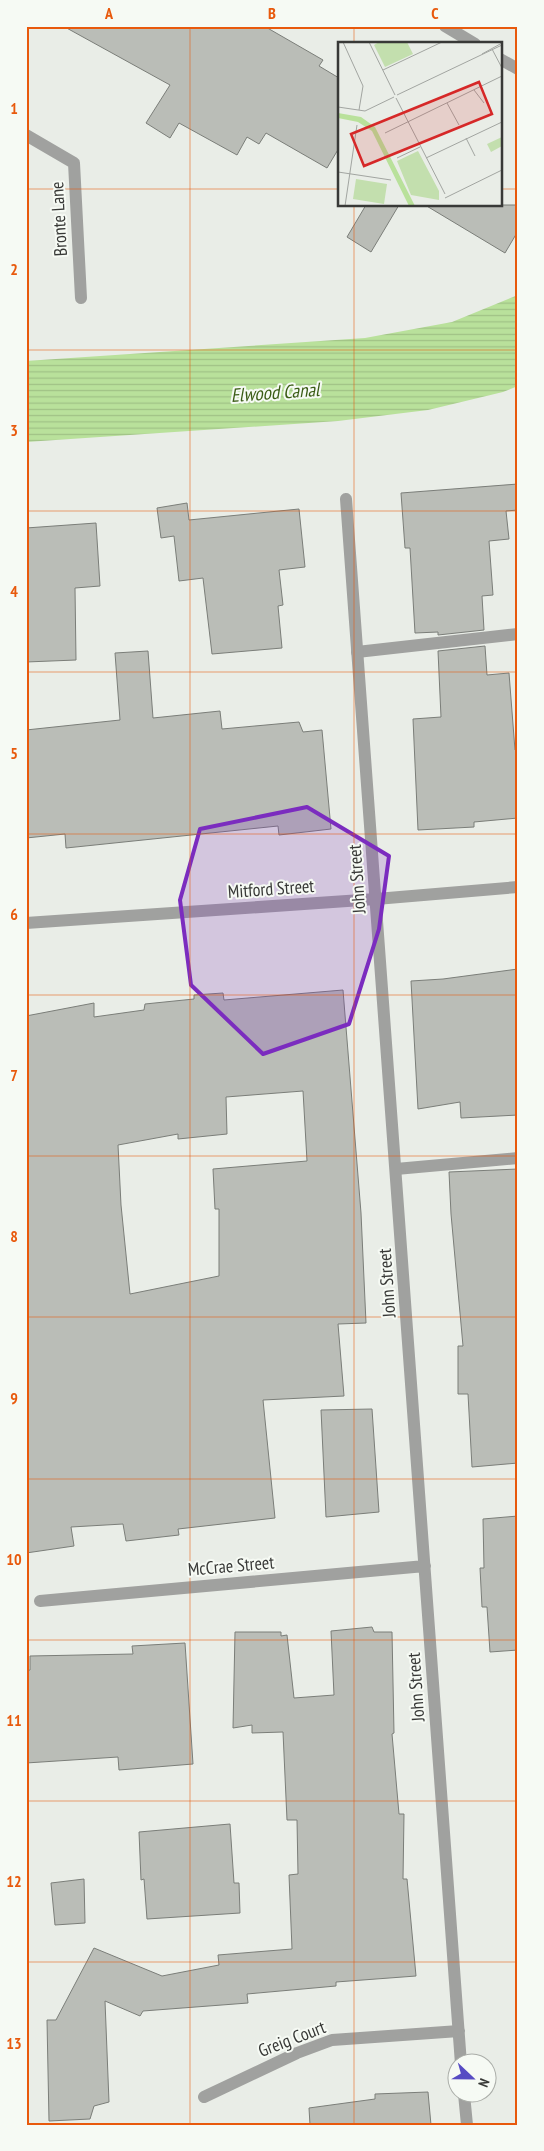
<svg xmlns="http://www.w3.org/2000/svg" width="544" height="2151" font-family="'PT Sans Narrow',sans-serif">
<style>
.water{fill:url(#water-rules)}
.building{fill:#babdb7;stroke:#7b7e79;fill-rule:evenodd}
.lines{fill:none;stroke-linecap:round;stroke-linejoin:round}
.lane{stroke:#a0a19f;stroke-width:12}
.street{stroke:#a0a19f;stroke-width:12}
.marked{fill:#7b2cbf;fill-opacity:0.2;stroke:#7b2cbf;stroke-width:4;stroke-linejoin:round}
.grid{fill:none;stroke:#e8590c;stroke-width:1;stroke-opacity:0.55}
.labels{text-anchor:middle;stroke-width:4;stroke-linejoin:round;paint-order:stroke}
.street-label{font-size:18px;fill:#383937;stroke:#f6faf4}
.water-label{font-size:19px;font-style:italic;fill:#3a5c15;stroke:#f6faf4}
.inset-road{fill:none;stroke:#a2a5a1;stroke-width:1}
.view{fill:#d62828;fill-opacity:0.15;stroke:#d62828;stroke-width:2.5}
.inset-edge{fill:none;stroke:#383937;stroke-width:2.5}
.neatline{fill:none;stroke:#e8590c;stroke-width:2}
.grid-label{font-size:16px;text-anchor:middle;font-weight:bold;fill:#e8590c}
</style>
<defs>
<pattern id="water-rules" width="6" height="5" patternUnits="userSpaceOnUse" patternTransform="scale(1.25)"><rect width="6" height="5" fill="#b9e19b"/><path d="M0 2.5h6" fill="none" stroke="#a0c286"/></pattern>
</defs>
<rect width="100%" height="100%" fill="#e9ede7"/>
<path class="water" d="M 518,295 L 518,386 L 503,392 L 428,410 L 338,421 L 26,442 L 26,361 L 365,338 L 452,322 Z"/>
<path class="building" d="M 63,26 L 264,26 L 323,60 L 319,66 L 339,78 L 339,148 L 327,168 L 266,133 L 259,144 L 247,137 L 237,155 L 179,123 L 170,138 L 146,123 L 170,85 Z
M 366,205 L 399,205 L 371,252 L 347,237 Z
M 425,205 L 518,205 L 518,231 L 505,253 Z
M 518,484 L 518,510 L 506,511 L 509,539 L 489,541 L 493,595 L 482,596 L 484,630 L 438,635 L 438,632 L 415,633 L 410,548 L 405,548 L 401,493 Z
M 187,503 L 189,520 L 299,509 L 305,567 L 279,570 L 283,605 L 278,606 L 282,648 L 212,654 L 203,578 L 179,581 L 174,536 L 161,538 L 157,508 Z
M 96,523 L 100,586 L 75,588 L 76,660 L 26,662 L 26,528 Z
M 485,646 L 487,675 L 509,673 L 515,750 L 518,750 L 518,818 L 474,822 L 474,827 L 418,830 L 413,719 L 441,717 L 438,651 Z
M 148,651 L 153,718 L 220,711 L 222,729 L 299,722 L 303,732 L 322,730 L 331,829 L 279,835 L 278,826 L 66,848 L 65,834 L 26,838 L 26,730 L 120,720 L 115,653 Z
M 518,969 L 518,1115 L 461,1118 L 460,1102 L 418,1109 L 411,981 L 443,979 Z
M 343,990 L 361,1213 L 366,1323 L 338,1324 L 344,1396 L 263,1400 L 275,1518 L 178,1529 L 179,1535 L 126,1541 L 123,1524 L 71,1527 L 74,1546 L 26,1553 L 26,1016 L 94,1003 L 94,1017 L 144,1010 L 145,1004 L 194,999 L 194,995 L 223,993 L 224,1000 ZM 303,1091 L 307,1161 L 213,1169 L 215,1209 L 219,1209 L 219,1276 L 130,1294 L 121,1205 L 118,1145 L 178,1134 L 178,1139 L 227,1134 L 226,1097 Z
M 518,1169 L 518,1463 L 472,1467 L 468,1394 L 458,1394 L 458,1346 L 463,1346 L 451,1214 L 449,1172 Z
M 372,1409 L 379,1512 L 326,1517 L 321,1410 Z
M 518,1516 L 518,1650 L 490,1652 L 487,1607 L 482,1607 L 480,1568 L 484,1568 L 483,1519 Z
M 372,1627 L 374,1632 L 392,1632 L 394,1733 L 392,1734 L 399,1814 L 404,1814 L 403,1879 L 407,1879 L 416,1976 L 336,1982 L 336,1986 L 247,1994 L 248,2003 L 143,2011 L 140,2016 L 105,2001 L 109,2102 L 94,2106 L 90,2119 L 49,2121 L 47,2020 L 56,2020 L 94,1948 L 162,1976 L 219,1965 L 218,1955 L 292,1949 L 289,1875 L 298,1874 L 297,1820 L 287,1820 L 283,1732 L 252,1733 L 252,1725 L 233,1728 L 235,1632 L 281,1632 L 281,1636 L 287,1635 L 294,1698 L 334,1695 L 331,1631 Z
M 185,1643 L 193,1764 L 119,1770 L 118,1757 L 26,1763 L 26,1671 L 30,1670 L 30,1656 L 133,1654 L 132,1646 Z
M 230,1824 L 234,1883 L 239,1883 L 240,1913 L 147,1919 L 144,1879 L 141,1880 L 139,1832 Z
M 84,1879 L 85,1923 L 55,1925 L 51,1883 Z
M 428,2092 L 431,2125 L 310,2125 L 309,2108 L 375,2099 L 375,2094 Z"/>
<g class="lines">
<path class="lane" d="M 26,135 L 74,163 L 81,298
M 357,652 L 518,634
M 396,1169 L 518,1158"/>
<path class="street" d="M 445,26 L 475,44
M 500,59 L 518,69
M 346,499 L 461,2064
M 26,923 L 376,899 L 518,887
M 40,1601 L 425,1566
M 464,2094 L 467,2125
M 204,2097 L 297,2053 L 332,2040 L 459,2031"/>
</g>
<path class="marked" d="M 307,807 L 389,856 L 379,929 L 349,1024 L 263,1054 L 191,985 L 180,900 L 200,829 Z"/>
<path class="grid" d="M 190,26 L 190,2125M 354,26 L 354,44M 26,189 L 339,189M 500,189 L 518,189M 354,205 L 354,2125M 26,350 L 518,350M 26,511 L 518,511M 26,672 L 518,672M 26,834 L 518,834M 26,995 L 518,995M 26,1156 L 518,1156M 26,1317 L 518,1317M 26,1479 L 518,1479M 26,1640 L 518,1640M 26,1801 L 518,1801M 26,1962 L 518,1962"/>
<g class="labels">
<g class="street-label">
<text transform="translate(59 219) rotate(-93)" y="6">Bronte Lane</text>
<text transform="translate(357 879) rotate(-94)" y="6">John Street</text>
<text transform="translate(271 889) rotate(-4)" y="6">Mitford Street</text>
<text transform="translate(387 1283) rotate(-94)" y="6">John Street</text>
<text transform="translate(231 1566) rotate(-5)" y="6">McCrae Street</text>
<text transform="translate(416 1687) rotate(-94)" y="6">John Street</text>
<text transform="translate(292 2039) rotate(-21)" y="6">Greig Court</text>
</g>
<g class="water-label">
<text transform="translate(275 392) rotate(-4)" y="7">Elwood Canal</text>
</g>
</g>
<g transform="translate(338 42)">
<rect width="164" height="164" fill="#e9ede7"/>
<path d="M 18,137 L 49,142 L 46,162 L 15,157 Z" fill="#c3dfae"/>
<path d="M 41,0 L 69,0 L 75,12 L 47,25 L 36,3 ZM 164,95 L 164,104 L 153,110 L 149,102 ZM 80,109 L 101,149 L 101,158 L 73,153 L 59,119 Z" fill="#c3dfae"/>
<path d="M 0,71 L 23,75 L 37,85 L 77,164 L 71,164 L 34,89 L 20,80 L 0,76 Z" fill="#b9e19b"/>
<path class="inset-road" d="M 5,0 L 25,44 L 21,68M 31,0 L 57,53M 154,7 L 164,26M 144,12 L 164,1M 45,28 L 104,0M 136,48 L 146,61M 59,53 L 164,3M 58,56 L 107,152M 109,61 L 121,83M 0,65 L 27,69 L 56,55M 47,91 L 164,34M 128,96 L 137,114M 59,116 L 82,105M 88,116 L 164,80M 0,130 L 53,138M 107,156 L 164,128M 7,164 L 19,83"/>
<path class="view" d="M 141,40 L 154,72 L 26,124 L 13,92 Z"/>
<rect width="164" height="164" class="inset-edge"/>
</g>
<rect width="544" height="2151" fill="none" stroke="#f6faf4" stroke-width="55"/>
<g transform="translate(472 2078) rotate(112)"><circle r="24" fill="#f6faf4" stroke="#aaada8"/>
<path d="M0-4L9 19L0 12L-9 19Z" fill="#574bc3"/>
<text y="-8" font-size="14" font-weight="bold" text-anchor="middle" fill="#383937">N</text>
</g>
<rect x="28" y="28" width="488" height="2096" class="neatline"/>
<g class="grid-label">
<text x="109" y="19">A</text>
<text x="272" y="19">B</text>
<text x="435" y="19">C</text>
<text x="14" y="114">1</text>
<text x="14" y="275">2</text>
<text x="14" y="436">3</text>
<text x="14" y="597">4</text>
<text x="14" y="759">5</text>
<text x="14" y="920">6</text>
<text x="14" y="1081">7</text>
<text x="14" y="1242">8</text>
<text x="14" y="1404">9</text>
<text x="14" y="1565">10</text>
<text x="14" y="1726">11</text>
<text x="14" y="1887">12</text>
<text x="14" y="2049">13</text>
</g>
</svg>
